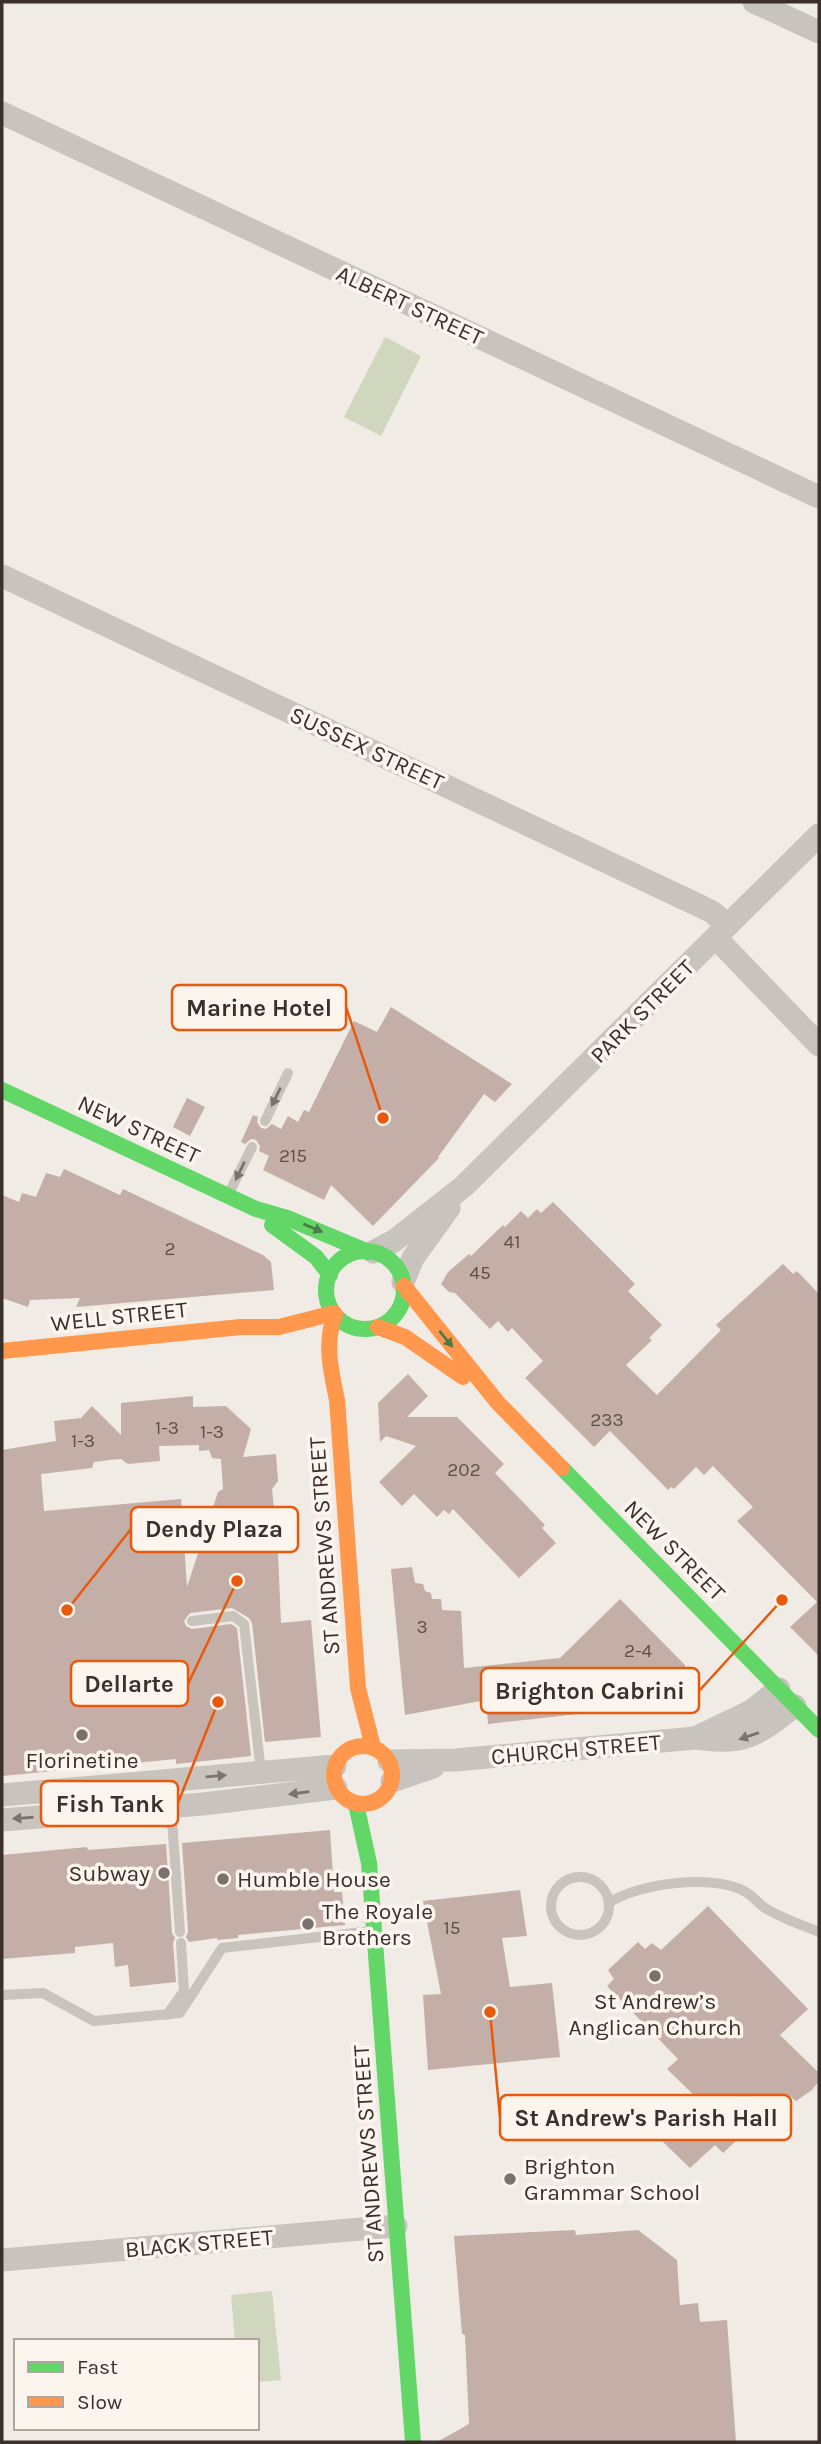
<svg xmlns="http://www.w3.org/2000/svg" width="821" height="2444" font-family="Karla,sans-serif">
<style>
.green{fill:#d1d6bf}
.building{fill:#c3afa7;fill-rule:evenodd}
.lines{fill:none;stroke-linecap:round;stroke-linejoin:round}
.lane{stroke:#c9c3be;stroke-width:10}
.street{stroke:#c9c3be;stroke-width:23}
.fast{stroke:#63d668;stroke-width:16}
.slow{stroke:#ff974d;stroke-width:16}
.oneway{fill:#7b726d}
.oneway2{fill:#4d7b46}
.poi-dot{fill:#7a716c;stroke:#fbf5ee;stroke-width:2.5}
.labels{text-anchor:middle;stroke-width:7;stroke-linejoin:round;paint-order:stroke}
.number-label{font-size:19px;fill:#5d504a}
.street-label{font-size:23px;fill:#3b302b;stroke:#fbf5ee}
.poi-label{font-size:23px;fill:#3b302b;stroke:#fbf5ee;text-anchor:start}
.leader{fill:none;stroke:#e8590c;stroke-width:2.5}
.callout-dot{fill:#e8590c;stroke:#fbf5ee;stroke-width:2.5}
.callout{fill:#fbf5ee;stroke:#e8590c;stroke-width:2.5}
.callout-label{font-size:24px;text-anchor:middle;font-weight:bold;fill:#3b302b}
</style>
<rect width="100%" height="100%" fill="#f0ebe5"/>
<path class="green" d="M 385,337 L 421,356 L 381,436 L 344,417 Z
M 272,2291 L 281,2380 L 257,2382 L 257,2341 L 235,2341 L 231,2295 Z"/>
<path class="building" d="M 391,1007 L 512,1084 L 495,1102 L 484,1094 L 438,1157 L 439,1158 L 373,1226 L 331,1185 L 324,1200 L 263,1170 L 269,1156 L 259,1151 L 260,1146 L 256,1140 L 251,1139 L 245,1144 L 241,1142 L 253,1115 L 258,1117 L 257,1122 L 261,1128 L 266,1129 L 272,1124 L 281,1129 L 288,1116 L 298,1122 L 304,1110 L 309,1112 L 354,1021 L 377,1032 Z
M 187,1098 L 205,1107 L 190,1136 L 173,1127 Z
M 64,1169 L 120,1195 L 123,1189 L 263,1255 L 271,1262 L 274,1290 L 76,1307 L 80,1298 L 30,1300 L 28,1307 L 2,1298 L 2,1195 L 19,1202 L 22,1193 L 36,1197 L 46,1173 L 60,1177 Z
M 553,1202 L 635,1284 L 628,1291 L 662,1325 L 649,1338 L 652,1340 L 626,1365 L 657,1395 L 721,1330 L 716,1325 L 783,1264 L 793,1274 L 797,1271 L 819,1294 L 819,1656 L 790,1627 L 817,1602 L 737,1521 L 753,1507 L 713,1466 L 704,1475 L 696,1467 L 674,1489 L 671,1487 L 668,1490 L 610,1431 L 594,1447 L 525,1378 L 543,1361 L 512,1328 L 508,1332 L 498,1321 L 490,1329 L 455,1293 L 449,1292 L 441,1284 L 448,1272 L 469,1254 L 471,1256 L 503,1225 L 505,1227 L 521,1211 L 528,1218 L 537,1209 L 541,1213 Z
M 408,1374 L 428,1396 L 407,1417 L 457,1417 L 504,1464 L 495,1473 L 545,1525 L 542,1528 L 556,1543 L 519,1578 L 453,1509 L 449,1514 L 444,1510 L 437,1517 L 414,1494 L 402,1506 L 379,1482 L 416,1446 L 386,1436 L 380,1442 L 378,1403 Z
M 193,1396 L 193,1407 L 226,1406 L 251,1429 L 243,1457 L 276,1454 L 278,1481 L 272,1489 L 275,1517 L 281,1525 L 283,1546 L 278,1553 L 281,1623 L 311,1620 L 321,1737 L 265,1742 L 252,1623 L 249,1618 L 232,1608 L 190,1613 L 184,1621 L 186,1626 L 192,1629 L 231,1624 L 237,1628 L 251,1756 L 176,1764 L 176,1759 L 2,1776 L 2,1450 L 56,1441 L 54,1421 L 81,1418 L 92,1406 L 121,1435 L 121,1403 ZM 199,1445 L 199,1451 L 209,1450 L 212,1458 L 221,1459 L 223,1489 L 218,1492 L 187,1587 L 181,1499 L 44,1511 L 41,1474 L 92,1468 L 94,1462 L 110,1460 L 121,1459 L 128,1464 L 160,1461 L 159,1446 Z
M 412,1567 L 415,1583 L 423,1584 L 425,1591 L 431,1593 L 432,1599 L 441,1599 L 442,1610 L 461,1611 L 464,1668 L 560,1658 L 620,1599 L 685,1665 L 685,1679 L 596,1686 L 597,1712 L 488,1724 L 486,1700 L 405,1715 L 391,1569 Z
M 330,1830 L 334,1892 L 342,1892 L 345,1925 L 238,1935 L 238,1938 L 217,1940 L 217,1938 L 189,1942 L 186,1937 L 188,1931 L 182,1843 Z
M 166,1844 L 172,1933 L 175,1938 L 173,1943 L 176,1982 L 130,1987 L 128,1965 L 115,1967 L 113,1943 L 75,1947 L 75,1953 L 2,1959 L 2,1855 L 87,1847 L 88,1850 Z
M 520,1890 L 527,1936 L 502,1938 L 510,1987 L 552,1983 L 560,2057 L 428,2070 L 423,1995 L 441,1994 L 423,1901 Z
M 708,1906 L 808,2009 L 780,2035 L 819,2073 L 819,2081 L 812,2090 L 796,2101 L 787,2094 L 723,2153 L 715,2145 L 690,2168 L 663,2142 L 702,2103 L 667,2069 L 678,2059 L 607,1986 L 614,1979 L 608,1970 L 638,1942 L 645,1949 L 652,1943 L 661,1950 Z
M 575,2230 L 576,2235 L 638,2230 L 677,2260 L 680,2305 L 698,2303 L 700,2322 L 727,2320 L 736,2442 L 437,2442 L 469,2424 L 465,2335 L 462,2334 L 454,2236 Z"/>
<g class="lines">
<path class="lane" d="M 265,1121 L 288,1073
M 228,1195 L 252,1147
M 192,1621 L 233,1616 L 244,1624 L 261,1772
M 171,1806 L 180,1932
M551 1906a29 29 0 1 1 58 0a29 29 0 1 1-58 0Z
M 609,1903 C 638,1883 713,1874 744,1891 C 752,1895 758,1903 765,1908 C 781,1918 802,1925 819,1932
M 2,1995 L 43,1993 L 94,2021 L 180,2013 L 222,1948 L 372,1931
M 167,2015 L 184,1991 L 181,1943"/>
<path class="street" d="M 754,2 L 819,32
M 2,113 L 819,497
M 2,576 L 700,906 L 712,912 L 728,925
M 716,938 L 819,1045
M 373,1252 L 394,1241 L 464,1186 L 819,835
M 403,1282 L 413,1258 L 449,1208
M 695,1738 L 753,1710 L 779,1689
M 389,1761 L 456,1760 L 695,1738 C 745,1746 757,1735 795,1706
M 392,1781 L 433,1767
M 2,1795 L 335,1766
M 2,1820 L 203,1804 L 336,1788
M 2,2260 L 396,2226"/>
<path class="fast" d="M 2,1090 L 256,1209 L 287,1218 L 368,1252
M 272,1225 L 316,1257 L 330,1275
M326 1290a39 39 0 1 1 78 0a39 39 0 1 1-78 0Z
M 562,1468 L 819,1730
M 356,1804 L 369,1863 L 413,2442"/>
<path class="slow" d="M 404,1286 L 498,1403 L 562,1468
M 335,1315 C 324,1343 331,1371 337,1400 L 358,1688 L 373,1747
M 378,1327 L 405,1337 L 463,1377
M 2,1351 L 241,1327 L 279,1327 L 334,1313
M334 1775a29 29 0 1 1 58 0a29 29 0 1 1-58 0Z"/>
</g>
<defs><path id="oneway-solid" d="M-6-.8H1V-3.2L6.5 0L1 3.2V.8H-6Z" transform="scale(1.75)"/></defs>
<g class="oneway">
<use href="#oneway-solid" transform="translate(276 1097) rotate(116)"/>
<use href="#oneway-solid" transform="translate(240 1171) rotate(116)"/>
<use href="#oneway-solid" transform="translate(749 1736) rotate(161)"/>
<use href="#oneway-solid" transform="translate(216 1776) rotate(-5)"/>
<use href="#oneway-solid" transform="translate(299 1793) rotate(172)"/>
<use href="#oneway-solid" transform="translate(23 1818) rotate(176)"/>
</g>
<g class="oneway2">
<use href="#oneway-solid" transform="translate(313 1228) rotate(23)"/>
<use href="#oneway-solid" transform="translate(446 1339) rotate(51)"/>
</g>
<g class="poi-dot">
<circle cx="82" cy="1735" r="7"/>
<circle cx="164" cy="1873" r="7"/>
<circle cx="223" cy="1879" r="7"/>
<circle cx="308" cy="1924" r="7"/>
<circle cx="655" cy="1976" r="7"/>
<circle cx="510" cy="2179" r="7"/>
</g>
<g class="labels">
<g class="number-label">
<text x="293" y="1162">215</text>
<text x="512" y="1248">41</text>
<text x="170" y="1255">2</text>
<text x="480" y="1279">45</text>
<text x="607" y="1426">233</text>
<text x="167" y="1434">1-3</text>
<text x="212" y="1438">1-3</text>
<text x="83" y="1447">1-3</text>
<text x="464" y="1476">202</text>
<text x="422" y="1633">3</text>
<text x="638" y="1657">2-4</text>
<text x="452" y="1934">15</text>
</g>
<g class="street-label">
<text transform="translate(410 305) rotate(25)" y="8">ALBERT STREET</text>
<text transform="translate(367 748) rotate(25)" y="8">SUSSEX STREET</text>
<text transform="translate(642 1011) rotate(-45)" y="8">PARK STREET</text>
<text transform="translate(139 1129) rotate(25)" y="8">NEW STREET</text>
<text transform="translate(119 1316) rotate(-6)" y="8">WELL STREET</text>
<text transform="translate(324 1546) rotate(-94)" y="8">ST ANDREWS STREET</text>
<text transform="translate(675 1550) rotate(45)" y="8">NEW STREET</text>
<text transform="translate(576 1749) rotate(-5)" y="8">CHURCH STREET</text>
<text transform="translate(368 2154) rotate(-94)" y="8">ST ANDREWS STREET</text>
<text transform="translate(199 2243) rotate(-5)" y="8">BLACK STREET</text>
</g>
<g class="poi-label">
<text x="82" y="1768" text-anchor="middle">Florinetine</text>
<text x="150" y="1881" text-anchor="end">Subway</text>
<text x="237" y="1887">Humble House</text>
<text x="322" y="1919">The Royale<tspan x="322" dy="26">Brothers</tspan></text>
<text x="655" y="2009" text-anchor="middle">St Andrew’s<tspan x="655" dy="26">Anglican Church</tspan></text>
<text x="524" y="2174">Brighton<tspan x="524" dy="26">Grammar School</tspan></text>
</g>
</g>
<path class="leader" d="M383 1118L346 1007M67 1610L131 1529M237 1581L188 1684M782 1600L699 1691M218 1702L178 1803M490 2012L500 2117"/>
<g class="callout-dot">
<circle cx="383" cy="1118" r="7"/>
<circle cx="67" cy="1610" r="7"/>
<circle cx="237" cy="1581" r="7"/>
<circle cx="782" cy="1600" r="7"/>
<circle cx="218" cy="1702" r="7"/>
<circle cx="490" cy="2012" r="7"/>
</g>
<g class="callout">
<rect x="172" y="985" width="174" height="45" rx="7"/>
<rect x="131" y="1507" width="167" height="45" rx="7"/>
<rect x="71" y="1661" width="117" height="45" rx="7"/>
<rect x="481" y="1668" width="218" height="45" rx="7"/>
<rect x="41" y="1781" width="137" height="45" rx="7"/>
<rect x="500" y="2095" width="291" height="45" rx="7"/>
</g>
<g class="callout-label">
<text x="259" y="1016">Marine Hotel</text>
<text x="214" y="1537">Dendy Plaza</text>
<text x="129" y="1692">Dellarte</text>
<text x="590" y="1699">Brighton Cabrini</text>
<text x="110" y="1812">Fish Tank</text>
<text x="646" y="2126">St Andrew's Parish Hall</text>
</g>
<rect width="821" height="2444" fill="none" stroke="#3b302b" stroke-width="7"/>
<rect x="14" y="2339" width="245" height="91" fill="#fbf5ee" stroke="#aea6a0" stroke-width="2"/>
<rect x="28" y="2362" width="35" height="10" fill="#63d668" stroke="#aea6a0" stroke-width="2"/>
<text x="77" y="2374" font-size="21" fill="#3b302b">Fast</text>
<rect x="28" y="2397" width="35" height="10" fill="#ff974d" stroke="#aea6a0" stroke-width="2"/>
<text x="77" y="2409" font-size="21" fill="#3b302b">Slow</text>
</svg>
